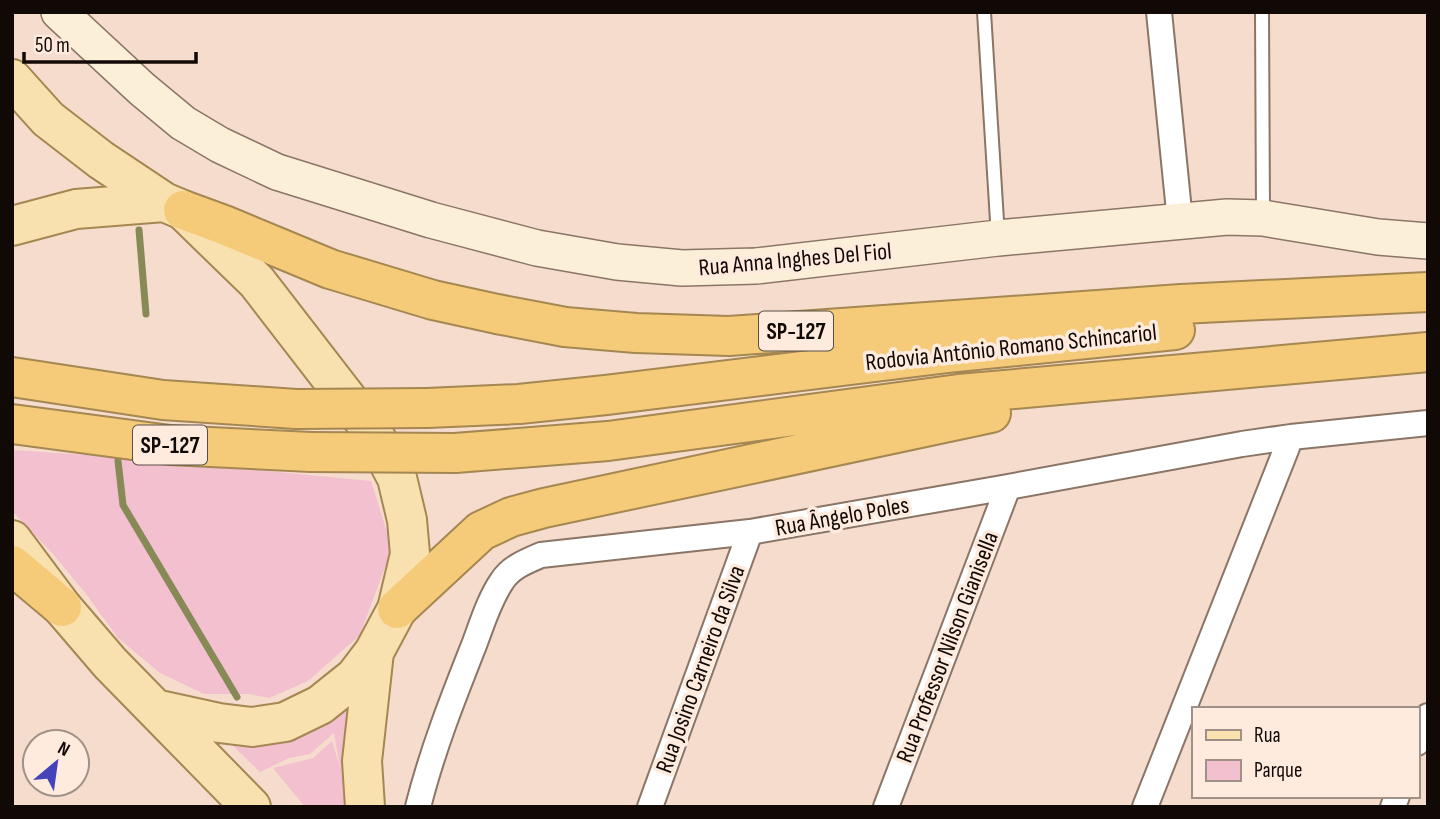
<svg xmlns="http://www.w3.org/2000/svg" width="1440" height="819" font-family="'Sofia Sans Condensed',sans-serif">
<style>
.green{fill:#f2c0ce}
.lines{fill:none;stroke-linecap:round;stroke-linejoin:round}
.stream{stroke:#878a56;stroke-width:7}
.lane-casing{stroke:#8a7566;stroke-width:16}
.street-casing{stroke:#8a7566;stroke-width:28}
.secondary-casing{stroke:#8a7566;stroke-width:38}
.primary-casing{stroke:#a58751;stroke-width:42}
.highway-casing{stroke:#a58751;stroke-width:42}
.lane{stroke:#fff;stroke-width:12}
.street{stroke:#fff;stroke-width:24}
.secondary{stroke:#fcefd7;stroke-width:35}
.primary{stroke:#f9e0af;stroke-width:38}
.highway{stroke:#f5cb7a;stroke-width:38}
.highway-bridge-casing{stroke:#a58751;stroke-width:42;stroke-linecap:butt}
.highway-bridge{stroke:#f5cb7a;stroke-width:38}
.labels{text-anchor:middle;stroke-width:7;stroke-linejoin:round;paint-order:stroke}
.shield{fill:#feebde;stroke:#584d46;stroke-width:2}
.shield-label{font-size:23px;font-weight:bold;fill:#110905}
.street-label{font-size:24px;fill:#110905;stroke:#feebde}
</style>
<rect width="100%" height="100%" fill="#f5dccd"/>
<path class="green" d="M 12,450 L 133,458 L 371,481 L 392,548 L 360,635 L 308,681 L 269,698 L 249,694 L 204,694 L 160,673 L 118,638 L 87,595 L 53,554 L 12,511 Z
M 358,694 L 355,804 L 344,782 L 350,805 L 348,807 L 305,807 L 273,768 L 313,758 L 332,741 L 340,767 L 334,733 L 310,754 L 289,758 L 260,772 L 223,736 Z"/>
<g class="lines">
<path class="stream" d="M 139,230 L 146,314
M 118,461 L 123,505 L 237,697"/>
<defs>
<path id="lane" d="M 984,12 L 998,237
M 1262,12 L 1263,215"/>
<path id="street" d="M 1159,12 L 1180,221
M 1417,743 L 1428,716
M 418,807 C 432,751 453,698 474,645 C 482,624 489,600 502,581 C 511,567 527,561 541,555 L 750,532 L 1008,487 L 1242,444 L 1291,437 L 1428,423
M 650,807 L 750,532
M 886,807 L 1008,487
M 1145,807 L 1291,437
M 1393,807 L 1397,796"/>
<path id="secondary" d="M 59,12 L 142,89 L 183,123 L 220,145 L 277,172 L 431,220 L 537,248 L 617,262 L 682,268 L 756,266 L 998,238 L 1227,217 L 1263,218 L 1378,237 L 1428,241"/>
<path id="primary" d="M 12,79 L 48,119 L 101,160 L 164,202
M 12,226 L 76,209 L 164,202 L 183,210 L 257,282 L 372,431 L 397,478 L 407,520 L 410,554 L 397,609 L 374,652 L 355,677 L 320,705 L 285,722 L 252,727 L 219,723 L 155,709 L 110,663 L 62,607 L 12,540
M 155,709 L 251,807
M 365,807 L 362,761 L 374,652"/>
<path id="highway" d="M 183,210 L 224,225 L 330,269 L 433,300 L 497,314 L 565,327 L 636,333 L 729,336 L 1181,304 L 1428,292
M 12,377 L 163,400 L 296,409
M 427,408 L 519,404 L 606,395 L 948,353 L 1175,330
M 12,424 L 170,445 L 311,452
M 455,453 L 608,441 L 959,394 L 1428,352
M 12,565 L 62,607
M 397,609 L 481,531 L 511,517 L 544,508 L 991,413"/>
</defs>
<use href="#lane" class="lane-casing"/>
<use href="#street" class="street-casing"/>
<use href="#secondary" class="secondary-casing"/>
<use href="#primary" class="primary-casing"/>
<use href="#highway" class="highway-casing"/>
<use href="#lane" class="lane"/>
<use href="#street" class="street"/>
<use href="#secondary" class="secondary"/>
<use href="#primary" class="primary"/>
<use href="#highway" class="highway"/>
<defs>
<path id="highway-bridge" d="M 296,409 L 427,408
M 311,452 L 455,453"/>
</defs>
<use href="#highway-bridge" class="highway-bridge-casing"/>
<use href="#highway-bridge" class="highway-bridge"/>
</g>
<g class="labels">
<g class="shield">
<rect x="759" y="311.5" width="74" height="39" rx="5"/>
<rect x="133" y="425.5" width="74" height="39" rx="5"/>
</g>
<g class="shield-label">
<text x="796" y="339">SP-127</text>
<text x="170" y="453">SP-127</text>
</g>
<g class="street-label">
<text transform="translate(795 259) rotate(-5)" y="8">Rua Anna Inghes Del Fiol</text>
<text transform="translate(1011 347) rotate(-6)" y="8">Rodovia Antônio Romano Schincariol</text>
<text transform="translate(842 516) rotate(-10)" y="8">Rua Ângelo Poles</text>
<text transform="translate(947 647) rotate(-69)" y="8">Rua Professor Nilson Gianisella</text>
<text transform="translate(700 669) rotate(-70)" y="8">Rua Josino Carneiro da Silva</text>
</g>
</g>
<rect width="1440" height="819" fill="none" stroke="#110905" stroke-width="28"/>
<rect x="1192" y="707" width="228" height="91" fill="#feebde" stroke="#9f9187" stroke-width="2"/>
<rect x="1206" y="730" width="35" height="10" fill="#f9e0af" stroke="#9f9187" stroke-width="2"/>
<text x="1254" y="742" font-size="21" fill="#110905">Rua</text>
<rect x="1206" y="760" width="35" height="21" fill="#f2c0ce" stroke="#9f9187" stroke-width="2"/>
<text x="1254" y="777" font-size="21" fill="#110905">Parque</text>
<g transform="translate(56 763) rotate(29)"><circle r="33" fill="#feebde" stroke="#9f9187" stroke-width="2"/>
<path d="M0-5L12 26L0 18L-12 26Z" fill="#4443b9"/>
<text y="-10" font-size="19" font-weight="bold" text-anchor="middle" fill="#110905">N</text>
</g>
<path d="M24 52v10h172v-10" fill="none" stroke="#110905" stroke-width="3.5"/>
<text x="35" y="52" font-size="21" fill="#110905" stroke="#feebde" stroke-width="5" paint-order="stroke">50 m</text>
</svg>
